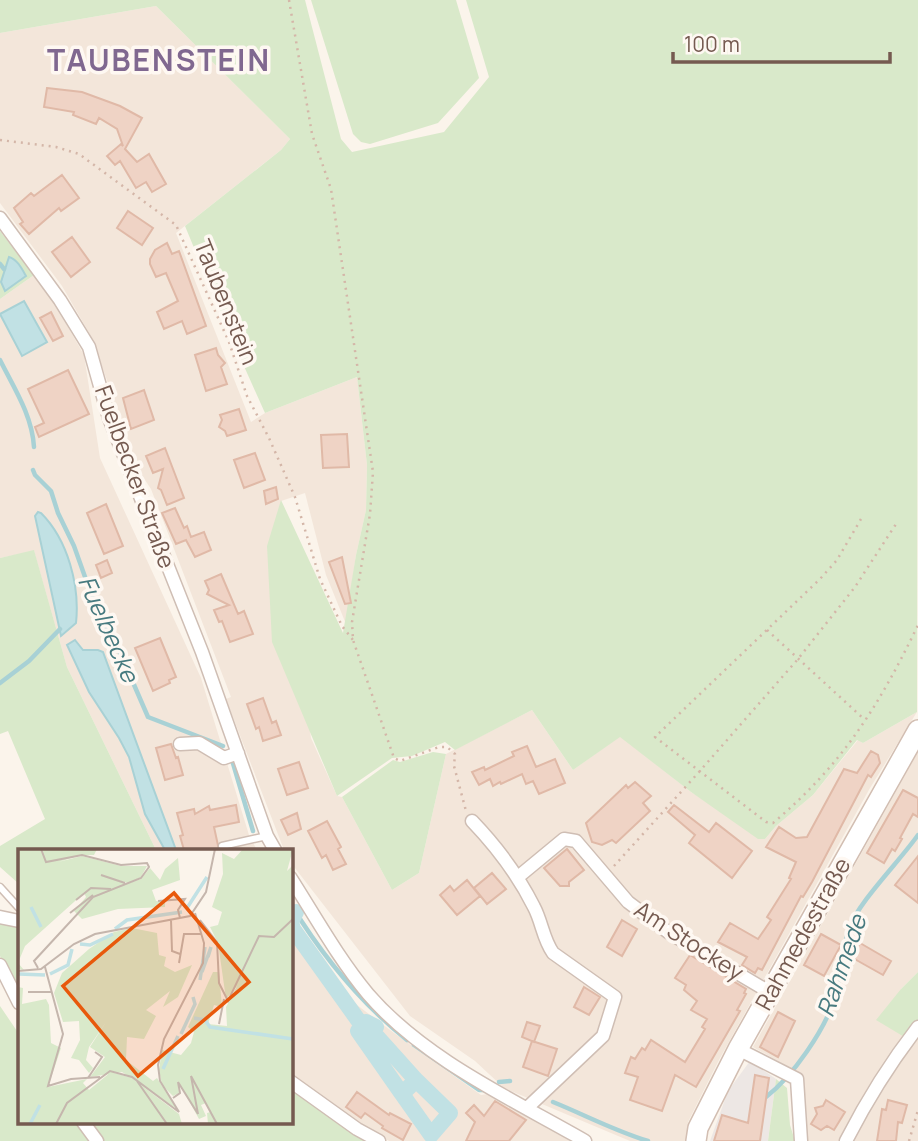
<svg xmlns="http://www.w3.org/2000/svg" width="918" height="1141" font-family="Manrope,sans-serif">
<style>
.residential{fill:#f3e6da}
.industrial{fill:#ede7e4}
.green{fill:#d9e9ca}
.water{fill:#c1e1e4;stroke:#a8d1d5;stroke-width:2}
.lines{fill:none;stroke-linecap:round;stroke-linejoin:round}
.stream{stroke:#a8d1d5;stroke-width:4.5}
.canal{stroke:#c1e1e4;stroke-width:16}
.building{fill:#efd3c5;stroke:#e0b9a7;stroke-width:2}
.service-casing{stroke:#cfbeb4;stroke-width:9}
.minor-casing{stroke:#cfbeb4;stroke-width:15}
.secondary-casing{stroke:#d2beb2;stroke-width:22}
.path{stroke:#d4b6a8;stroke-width:2.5;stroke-dasharray:2 5;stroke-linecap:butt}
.service{stroke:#fff;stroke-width:6}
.minor{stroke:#fff;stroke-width:12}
.secondary{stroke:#fff;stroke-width:19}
.labels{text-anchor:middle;stroke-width:7;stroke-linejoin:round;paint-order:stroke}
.street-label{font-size:23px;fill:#755a50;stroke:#fef8f2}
.water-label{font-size:24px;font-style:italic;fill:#477a7f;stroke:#fef8f2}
.district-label{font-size:30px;font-weight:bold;letter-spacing:2px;fill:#806890;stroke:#fef8f2}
.inset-river{fill:none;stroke:#c1e1e4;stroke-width:3.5}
.inset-road{fill:none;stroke:#c5b6ad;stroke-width:2}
.view{fill:#e8590c;fill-opacity:0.15;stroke:#e8590c;stroke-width:3.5}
.inset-edge{fill:none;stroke:#755a50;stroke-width:3.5}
</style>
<rect width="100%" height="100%" fill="#fbf4eb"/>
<path class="residential" d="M 156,6 L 290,139 L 281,150 L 176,233 L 251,422 L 265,413 L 357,377 L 367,465 L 366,510 L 356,555 L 346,624 L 326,575 L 305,493 L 281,501 L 311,738 L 337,796 L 342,797 L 392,890 L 419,873 L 446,754 L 532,710 L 573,770 L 620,736 L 691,792 L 765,839 L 776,826 L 813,795 L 858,740 L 863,743 L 917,712 L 870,788 L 720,1058 L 688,1122 L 686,1141 L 630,1141 L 504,1088 L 475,1061 L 410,1016 L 291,863 L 290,850 L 284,850 L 226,699 L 231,697 L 151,489 L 139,471 L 92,338 L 62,286 L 0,203 L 0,33 Z
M 34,275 L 52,299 L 84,355 L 100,458 L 201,678 L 249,835 L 257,850 L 156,850 L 67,667 L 34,551 L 0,558 L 0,299 Z
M 918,752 L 918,972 L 901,989 L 918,1033 L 918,1141 L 804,1141 L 803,1116 L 805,1093 L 801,1074 L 753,1047 Z
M 290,935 L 320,977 L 394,1033 L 481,1095 L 496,1093 L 570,1141 L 389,1141 L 358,1122 L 291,1074 Z"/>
<path class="industrial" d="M 750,1061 L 776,1079 L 768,1141 L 710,1141 L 728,1091 Z"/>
<path class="green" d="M 0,0 L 305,0 L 341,139 L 352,152 L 444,132 L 489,77 L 466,0 L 918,0 L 917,712 L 863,743 L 857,740 L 813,795 L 776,826 L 765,839 L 758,839 L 691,792 L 620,737 L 573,770 L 532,710 L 455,750 L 445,742 L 412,756 L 392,758 L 337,796 L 272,642 L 267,546 L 281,500 L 343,633 L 356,555 L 366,510 L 367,465 L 357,377 L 265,413 L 230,335 L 185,226 L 281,150 L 290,139 L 156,6 L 0,33 Z
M 311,0 L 456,0 L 479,78 L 438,123 L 370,144 L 361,142 L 353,134 Z
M 0,231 L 34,275 L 0,299 Z
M 34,550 L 67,667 L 156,850 L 19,850 L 19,884 L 0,867 L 0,846 L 45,819 L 8,731 L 0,734 L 0,558 Z
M 433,752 L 446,754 L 419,873 L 392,890 L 342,797 L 393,760 L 400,762 Z
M 0,922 L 19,926 L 19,994 L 0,956 Z
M 918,972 L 918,1033 L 911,1041 L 876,1020 L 901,989 Z
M 0,1006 L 19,1034 L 19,1122 L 290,1122 L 291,1088 L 369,1141 L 0,1141 Z
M 776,1079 L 787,1088 L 790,1125 L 795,1141 L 768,1141 Z"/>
<path class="water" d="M 9,257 C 17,259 22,269 26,276 L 5,291 L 1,282 Z
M 24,301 L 47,342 L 22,356 L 0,314 Z
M 38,512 L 41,513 C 68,540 80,586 76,623 L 61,636 L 35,516 Z
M 75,640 L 83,650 L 98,650 L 103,652 L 176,850 L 165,850 L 145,814 L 129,757 L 119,738 L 89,692 L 67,645 Z"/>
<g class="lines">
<path class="stream" d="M 0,264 L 4,269
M 0,360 C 14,388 32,415 34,447
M 33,470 L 35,475 L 51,491 L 58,513 L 74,546 L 100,619 L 115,641 L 148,717 L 223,746
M 0,683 L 29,661 L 60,629
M 232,760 L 253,831
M 290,903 C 321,954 361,1003 407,1040
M 414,1045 L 479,1090 L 485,1090
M 499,1082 L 510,1081
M 766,1097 C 793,1076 825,1030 835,997 C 841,975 842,951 849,929 C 858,902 900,861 918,835
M 553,1102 C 585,1115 615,1131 648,1141"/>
<path class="canal" d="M 296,912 L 291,922 L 293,929 L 363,1027 L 366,1022 L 376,1027 L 372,1031 L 416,1080 L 402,1094 L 358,1031 L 363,1027
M 416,1080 L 450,1113 L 431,1135 L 402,1094 Z"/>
</g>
<path class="building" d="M 47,88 L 82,92 L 120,106 L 142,118 L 125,149 L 137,162 L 149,154 L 166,184 L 152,192 L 146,182 L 136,188 L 120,161 L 115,165 L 107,156 L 121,144 L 123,146 L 117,129 L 99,118 L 96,124 L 73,115 L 74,112 L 44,107 Z
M 62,175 L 79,198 L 61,211 L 59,208 L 29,234 L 20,224 L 23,222 L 14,208 L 31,193 L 34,196 Z
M 128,211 L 153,228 L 142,245 L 117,228 Z
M 72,237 L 90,262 L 71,277 L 52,252 Z
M 167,243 L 172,254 L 179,251 L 206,326 L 187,334 L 182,321 L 164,329 L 157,312 L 178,301 L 166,273 L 156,277 L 150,264 L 150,259 L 155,250 Z
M 51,312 L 63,336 L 53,341 L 40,318 Z
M 216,348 L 218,355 L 225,363 L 221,367 L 227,384 L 206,391 L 195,355 Z
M 68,370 L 89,414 L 39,437 L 35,427 L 44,423 L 28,389 Z
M 144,390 L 154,420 L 131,429 L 123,398 Z
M 239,409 L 246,430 L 227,436 L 225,431 L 219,427 L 222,420 L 220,415 Z
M 347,434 L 349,467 L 323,468 L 321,435 Z
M 165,448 L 184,498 L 167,505 L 161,490 L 158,488 L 163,469 L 153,473 L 146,456 Z
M 255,453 L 265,480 L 244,488 L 234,460 Z
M 276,487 L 278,499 L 266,504 L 264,491 Z
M 106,504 L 123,546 L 104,554 L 87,513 Z
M 175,508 L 184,528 L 187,526 L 191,537 L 204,532 L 211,550 L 195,557 L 186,540 L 176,544 L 162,513 Z
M 342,557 L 351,603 L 345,604 L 329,562 Z
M 107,560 L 112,573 L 101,578 L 96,565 Z
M 221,574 L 238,614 L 244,611 L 253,634 L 230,642 L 222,621 L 219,622 L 214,610 L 229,605 L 207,594 L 209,590 L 205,581 Z
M 160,638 L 176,677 L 169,680 L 170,683 L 153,691 L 135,648 Z
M 263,698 L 272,723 L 276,721 L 281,735 L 263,741 L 259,727 L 256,729 L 247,704 Z
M 171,744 L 176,758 L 178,757 L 183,775 L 165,780 L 156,748 Z
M 527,746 L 536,767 L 555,759 L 565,783 L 539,794 L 533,781 L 526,784 L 522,774 L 501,784 L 500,782 L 493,786 L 490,779 L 479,785 L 472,772 L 484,767 L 485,770 L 514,756 L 512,752 Z
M 871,751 L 878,755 L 880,763 L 871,777 L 868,775 L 812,882 L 803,897 L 801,896 L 762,970 L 758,968 L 755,973 L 742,965 L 747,957 L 718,942 L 730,923 L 758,939 L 771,920 L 767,917 L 791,879 L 789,878 L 796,862 L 766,847 L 779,827 L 796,838 L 807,837 L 844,769 L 857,773 Z
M 299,762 L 308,788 L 287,795 L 278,769 Z
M 635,782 L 651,796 L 643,803 L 650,811 L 616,843 L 612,840 L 602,845 L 592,842 L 586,823 L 626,785 L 628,788 Z
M 903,790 L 918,798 L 918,817 L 913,814 L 900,838 L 902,839 L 895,851 L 892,849 L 884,863 L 867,853 Z
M 236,805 L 239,822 L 214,827 L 219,850 L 184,850 L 180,836 L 183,835 L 177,813 L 194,809 L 195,814 L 209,806 L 210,810 Z
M 674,805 L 709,832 L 716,823 L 752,851 L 732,878 L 689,843 L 695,835 L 668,812 Z
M 297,813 L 301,829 L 288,835 L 281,820 Z
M 327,821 L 341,847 L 338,849 L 346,864 L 333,870 L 326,855 L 322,858 L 308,831 Z
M 567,849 L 584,870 L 569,882 L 569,886 L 560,886 L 544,868 Z
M 918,856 L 918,903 L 895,885 Z
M 492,873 L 506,889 L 487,904 L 474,888 Z
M 467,880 L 480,896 L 457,915 L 440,895 L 450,886 L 454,891 Z
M 622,920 L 637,929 L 622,956 L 607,947 Z
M 821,934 L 841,945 L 824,976 L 804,965 Z
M 860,943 L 891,961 L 883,975 L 851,957 Z
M 690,955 L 746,989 L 744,993 L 746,994 L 737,1010 L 740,1011 L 696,1087 L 675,1075 L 662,1111 L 630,1100 L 638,1077 L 625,1073 L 631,1057 L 635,1059 L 642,1048 L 645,1050 L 651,1040 L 685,1062 L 705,1029 L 702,1027 L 707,1019 L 691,1010 L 697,1001 L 684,990 L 686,985 L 675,978 Z
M 584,987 L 600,997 L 589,1015 L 574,1007 Z
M 778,1012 L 795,1021 L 778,1057 L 760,1047 Z
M 527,1022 L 540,1026 L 534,1042 L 522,1037 Z
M 532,1041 L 557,1049 L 548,1076 L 523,1067 Z
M 755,1075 L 769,1078 L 760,1141 L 714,1141 L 722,1115 L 748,1123 Z
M 357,1092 L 389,1115 L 390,1113 L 411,1124 L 403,1140 L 382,1128 L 383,1126 L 365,1113 L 361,1118 L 346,1107 Z
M 826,1100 L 845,1112 L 834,1130 L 827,1126 L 821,1130 L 811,1124 L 817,1114 L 815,1108 L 823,1106 Z
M 888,1100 L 907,1105 L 902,1123 L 898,1122 L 896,1141 L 877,1141 L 882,1109 L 886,1110 Z
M 495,1101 L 526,1120 L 509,1141 L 466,1141 L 475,1122 L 466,1113 L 474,1105 L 484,1116 Z"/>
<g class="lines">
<defs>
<path id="service" d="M 222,846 L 267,836
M 0,887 L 19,908"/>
<path id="minor" d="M 0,218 L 60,300 L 89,347 L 109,418 L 202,652 L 267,836 L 275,850
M 180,744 L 199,743 L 224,758 L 238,753
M 472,821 C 497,847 518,875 534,907 C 542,922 543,939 553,953 L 615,997 L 603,1036 L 527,1108
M 290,877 C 315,916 338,958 368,994 C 424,1059 512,1099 585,1141
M 518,877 L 564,839 L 576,841 L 628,902 L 668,932 L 771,993
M 0,917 L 19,921
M 0,965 L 19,1003
M 738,1049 L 797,1079 L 801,1141
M 290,1081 L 357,1129 L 379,1141
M 83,1122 L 97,1141
M 846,1141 C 867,1100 890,1063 918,1027"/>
<path id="secondary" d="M 696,1141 L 698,1128 L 738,1049 L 918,730"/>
</defs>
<use href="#service" class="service-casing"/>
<use href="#minor" class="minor-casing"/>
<use href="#secondary" class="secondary-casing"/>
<path class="path" d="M 289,0 L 312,134 L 331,189 L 373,472 L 370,514 L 352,622 L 353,640 L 394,758 L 400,761 L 439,747 L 447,747 L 455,754 L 454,766 L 466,811
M 0,140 L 56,147 L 79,154 L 176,225 L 229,342 L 247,396 L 269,438 L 295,497 L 320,579 L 342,626 L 353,640
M 861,519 L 837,560 L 820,579 L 655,737 L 766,822 L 773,823 C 842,765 879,706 918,625
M 767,630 L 865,720
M 614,866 L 699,772 L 798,659 L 855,587 L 896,524
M 909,1141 L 918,1110"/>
<use href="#service" class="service"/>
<use href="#minor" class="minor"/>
<use href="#secondary" class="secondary"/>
</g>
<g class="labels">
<g class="street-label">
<text transform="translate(226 302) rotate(68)" y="8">Taubenstein</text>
<text transform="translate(135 477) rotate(70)" y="8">Fuelbecker Straße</text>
<text transform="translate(803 934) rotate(-61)" y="8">Rahmedestraße</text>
<text transform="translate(689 941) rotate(33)" y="8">Am Stockey</text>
</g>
<g class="water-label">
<text transform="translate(108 629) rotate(66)" y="8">Fuelbecke</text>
<text transform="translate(842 966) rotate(-71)" y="8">Rahmede</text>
</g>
<g class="district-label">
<text x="159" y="71">TAUBENSTEIN</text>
</g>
</g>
<g transform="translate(18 849)">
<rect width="275" height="275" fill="#fbf4eb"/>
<path d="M 0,0 L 79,0 L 76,6 L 63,6 L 40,13 L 64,7 L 103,17 L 129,17 L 123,28 L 110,34 L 86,27 L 108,35 L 91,41 L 123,30 L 132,19 L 142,31 L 147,20 L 160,9 L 162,31 L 134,41 L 138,52 L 147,53 L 147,58 L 100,60 L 64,70 L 56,62 L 68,48 L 66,44 L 7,97 L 0,114 L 6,121 L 0,120 ZM 225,0 L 275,0 L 269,22 L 275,16 L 275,275 L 190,275 L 189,264 L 193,263 L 188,254 L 183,256 L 188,267 L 181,270 L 160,232 L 161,244 L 155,247 L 144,236 L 141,221 L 144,201 L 163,206 L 173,194 L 176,183 L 170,178 L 195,123 L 201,123 L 204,158 L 196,156 L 190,175 L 209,177 L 208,158 L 219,137 L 208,150 L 200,94 L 192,78 L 200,76 L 204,63 L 194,58 L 205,25 L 204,4 L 216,10 ZM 114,79 L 139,84 L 141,106 L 148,108 L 146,117 L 157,123 L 174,116 L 160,148 L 145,158 L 152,142 L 128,161 L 138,167 L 126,190 L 109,188 L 108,211 L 135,232 L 139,229 L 159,260 L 104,223 L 72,228 L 87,208 L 72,198 L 88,173 L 71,198 L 68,211 L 75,219 L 71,224 L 61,211 L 53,209 L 62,191 L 61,172 L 45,173 L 36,144 L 44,124 L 71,100 L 96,83 ZM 0,138 L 5,139 L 4,155 L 28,150 L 31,156 L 33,194 L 43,199 L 30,238 L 69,230 L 65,234 L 71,241 L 93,223 L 114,229 L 161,265 L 164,275 L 0,275 Z" fill="#d9e9ca"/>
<path class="inset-river" d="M 13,58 L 23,78M 169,59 L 189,28M 97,80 L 109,71 L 164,63M 62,95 L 72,96 L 95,85M 184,123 L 193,98 L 190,108M 1,125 L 27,126M 32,125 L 50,116 L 54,100M 182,131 L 187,98M 176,169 L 187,171 L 192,178 L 275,190M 163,185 L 177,155 L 175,148M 145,220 L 160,187M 12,275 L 22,256"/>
<path class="inset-road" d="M 83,26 L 107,34M 58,51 L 73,39 L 93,40M 140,52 L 167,50 L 160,61 L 162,69M 52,64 L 75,46M 153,71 L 154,102 L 162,105M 182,71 L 199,93 L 201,134 L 210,152 L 241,87 L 256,88 L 275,70M 161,114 L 166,85 L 183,85M 27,118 L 45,185 L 30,237 L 53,230 L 82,228M 20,119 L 16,112 L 75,48 L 123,29 L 131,18 L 129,14 L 103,16 L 64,6 L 28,13 L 23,0M 0,122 L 23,120 L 56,95 L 77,85 L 172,67 L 188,43 L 197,0M 10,143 L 34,143M 201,175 L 206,150M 70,229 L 84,208 L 77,203M 119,232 L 149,275M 155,249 L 162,244 L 160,233 L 180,265 L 173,227 L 199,275M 38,275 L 49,254 L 92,222 L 114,228 L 161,263 L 142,232 L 140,216 L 146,190 L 185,114 L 186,94 L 177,64"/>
<path class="view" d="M 156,44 L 231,133 L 120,227 L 45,137 Z"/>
<rect width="275" height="275" class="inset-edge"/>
</g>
<path d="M673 52v10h217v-10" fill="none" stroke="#755a50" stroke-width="3.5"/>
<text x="684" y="52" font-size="21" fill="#755a50" stroke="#fef8f2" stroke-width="5" paint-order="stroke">100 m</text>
</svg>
